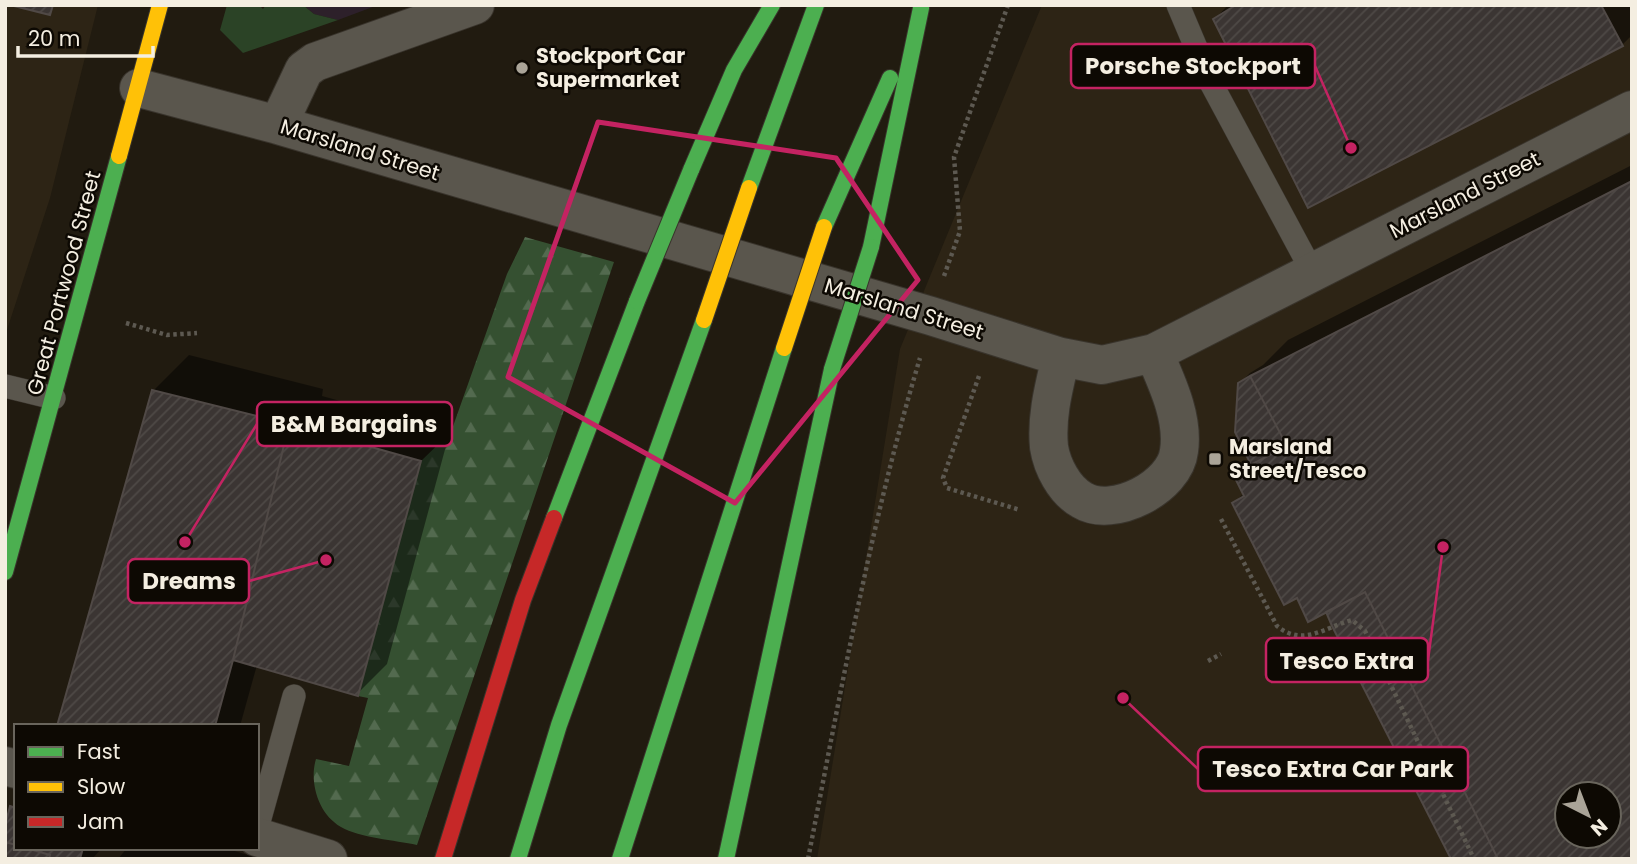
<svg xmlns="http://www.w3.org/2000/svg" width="1637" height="864" font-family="Poppins,sans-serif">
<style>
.commercial{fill:#2d2415;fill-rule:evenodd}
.industrial{fill:#2d202a}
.green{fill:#2b4326}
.forest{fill:url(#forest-firs)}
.shadow{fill:#0007;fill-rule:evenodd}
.building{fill:url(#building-hatch);stroke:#504946;stroke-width:2;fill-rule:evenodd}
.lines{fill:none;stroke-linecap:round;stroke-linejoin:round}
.lane-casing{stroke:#39342c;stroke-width:24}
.street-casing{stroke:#39342c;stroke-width:40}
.fast-casing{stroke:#39342c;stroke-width:18}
.slow-casing{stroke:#39342c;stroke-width:18}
.jam-casing{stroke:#39342c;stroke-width:18}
.path{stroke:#5d5951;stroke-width:4.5;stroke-dasharray:3.5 3.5;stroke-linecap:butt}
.lane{stroke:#5a564d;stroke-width:23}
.street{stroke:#5a564d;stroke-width:38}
.fast{stroke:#4caf50;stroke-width:16}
.slow{stroke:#ffc107;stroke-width:16}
.jam{stroke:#c62828;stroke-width:16}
.fast-bridge-casing{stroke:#39342c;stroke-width:18;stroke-linecap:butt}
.slow-bridge-casing{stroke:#39342c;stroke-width:18;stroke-linecap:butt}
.fast-bridge{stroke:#4caf50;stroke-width:16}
.slow-bridge{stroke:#ffc107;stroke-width:16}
.marked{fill:none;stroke:#c42362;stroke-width:5;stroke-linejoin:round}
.poi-dot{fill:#aaa498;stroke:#0d0903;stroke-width:2.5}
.labels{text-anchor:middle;stroke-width:5;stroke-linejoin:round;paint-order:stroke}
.poi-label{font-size:21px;font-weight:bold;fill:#f4eee1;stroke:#0d0903;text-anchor:start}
.street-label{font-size:21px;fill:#f4eee1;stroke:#0d0903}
.leader{fill:none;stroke:#c42362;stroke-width:2.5}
.callout-dot{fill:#c42362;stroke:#0d0903;stroke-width:2.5}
.callout{fill:#0d0903;stroke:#c42362;stroke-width:2.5}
.callout-label{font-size:23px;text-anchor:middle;font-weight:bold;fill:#f4eee1}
</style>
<defs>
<pattern id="forest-firs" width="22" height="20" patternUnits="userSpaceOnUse" patternTransform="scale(1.75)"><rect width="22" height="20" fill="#355031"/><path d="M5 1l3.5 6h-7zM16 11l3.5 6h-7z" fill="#536a4f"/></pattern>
<pattern id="building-hatch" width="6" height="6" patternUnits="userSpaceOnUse" patternTransform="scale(1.75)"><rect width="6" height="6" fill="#3b3533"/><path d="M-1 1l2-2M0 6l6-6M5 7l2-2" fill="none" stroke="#4e4946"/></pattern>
</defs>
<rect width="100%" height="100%" fill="#211b10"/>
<path class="commercial" d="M 5,5 L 98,5 L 50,198 L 5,336 Z
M 1042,5 L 1632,5 L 1632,859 L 817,859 L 900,349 ZM 1567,794 L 1609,794 L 1609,836 L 1567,836 Z"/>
<path class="industrial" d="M 303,5 L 378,5 L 338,20 L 314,14 Z"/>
<path class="green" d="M 227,5 L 259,5 L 263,9 L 266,5 L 303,5 L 314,14 L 338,20 L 243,53 L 220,30 Z"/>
<path class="forest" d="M 525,237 L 614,262 L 417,845 C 395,840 360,838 341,827 C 318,814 309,782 316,759 L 349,766 L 368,698 L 358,696 L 421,461 L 451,432 L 507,274 Z"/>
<path class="shadow" d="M 1228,5 L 1632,5 L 1632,35 L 1622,45 L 1215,19 Z
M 1632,165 L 1632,859 L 1453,859 L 1327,610 L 1297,596 L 1234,503 L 1244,493 L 1235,475 L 1250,460 L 1239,384 L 1250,373 L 1263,365 L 1288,340 ZM 1567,794 L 1609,794 L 1609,836 L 1567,836 Z
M 189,355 L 323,389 L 322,396 L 450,431 L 387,664 L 357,694 L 257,665 L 240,726 L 58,726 L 153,391 Z
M 16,804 L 16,848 L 102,848 L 92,859 L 5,859 L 12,807 Z
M 127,848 L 225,848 L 261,859 L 118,859 Z"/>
<path class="building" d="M 10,5 L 53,5 L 50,15 Z
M 1236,5 L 1601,5 L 1623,46 L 1308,208 L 1213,19 Z
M 1632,181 L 1632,859 L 1498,859 L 1365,592 L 1308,622 L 1297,598 L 1284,605 L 1232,503 L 1244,496 L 1233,474 L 1287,446 L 1250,376 ZM 1567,794 L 1609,794 L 1609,836 L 1567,836 Z
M 1250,376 L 1287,446 L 1251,465 L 1235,432 L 1238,383 Z
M 152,390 L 289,424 L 233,660 L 215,726 L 57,726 Z
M 289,424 L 421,461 L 358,696 L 233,660 Z
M 1365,592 L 1498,859 L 1451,859 L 1332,626 L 1326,612 Z
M 10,806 L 16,808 L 16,845 L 5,842 L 5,826 Z
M 5,842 L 16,845 L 16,848 L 26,848 L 50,855 L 49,859 L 5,859 Z
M 26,848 L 83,848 L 80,859 L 49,859 L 50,855 Z"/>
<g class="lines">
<defs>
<path id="lane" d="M 1178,5 L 1211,83 L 1313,273
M 5,386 L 54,398
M 257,829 L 294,696"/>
<path id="street" d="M 139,88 L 278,125 L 931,316 L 1061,357 L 1102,365 L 1154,353 L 1632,110
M 278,125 L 304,70 L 315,62 L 475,5
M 1061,357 C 1054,387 1046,416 1049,447 C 1052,466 1064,490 1082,500 C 1113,519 1175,487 1179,451 C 1184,418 1167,383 1154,353
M 5,766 L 16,769
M 257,837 L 328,859"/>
<path id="fast" d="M 691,170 L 734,70 L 772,5
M 749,188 L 816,5
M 824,227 L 890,78
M 871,247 L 921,8
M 554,518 L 637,301
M 5,572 L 119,156
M 518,859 L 559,725 L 704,320
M 620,859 L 784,348
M 726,859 L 832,369"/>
<path id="slow" d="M 119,156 L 160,5"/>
<path id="jam" d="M 443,859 L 523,600 L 554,518"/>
</defs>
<use href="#lane" class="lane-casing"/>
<use href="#street" class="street-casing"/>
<use href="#fast" class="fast-casing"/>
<use href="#slow" class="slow-casing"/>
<use href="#jam" class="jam-casing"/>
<path class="path" d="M 944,276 L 960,231 L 954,157 L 1008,5
M 126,323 L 167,335 L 197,333
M 979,376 L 943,478 L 947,488 L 1020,510
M 1221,519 L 1277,626 C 1303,647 1323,628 1352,620 L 1365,631 L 1474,859
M 1208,661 L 1221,654
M 808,859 C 841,691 871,521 920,358"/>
<use href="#lane" class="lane"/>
<use href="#street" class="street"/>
<use href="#fast" class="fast"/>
<use href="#slow" class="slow"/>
<use href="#jam" class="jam"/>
<defs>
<path id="fast-bridge" d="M 637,301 L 691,170
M 832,369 L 871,247"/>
<path id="slow-bridge" d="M 704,320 L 749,188
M 784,348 L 824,227"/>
</defs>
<use href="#fast-bridge" class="fast-bridge-casing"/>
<use href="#slow-bridge" class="slow-bridge-casing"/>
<use href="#fast-bridge" class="fast-bridge"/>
<use href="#slow-bridge" class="slow-bridge"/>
</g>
<path class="marked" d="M 598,122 L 836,158 L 918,280 L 735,503 L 508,377 Z"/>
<g class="poi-dot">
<circle cx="522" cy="68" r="7"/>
<rect x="1208" y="452" width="14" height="14" rx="3.5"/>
</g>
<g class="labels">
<g class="poi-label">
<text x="536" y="63">Stockport Car<tspan x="536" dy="24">Supermarket</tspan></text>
<text x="1229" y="454">Marsland<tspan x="1229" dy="24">Street/Tesco</tspan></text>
</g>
<g class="street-label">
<text transform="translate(360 150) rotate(17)" y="7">Marsland Street</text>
<text transform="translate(1465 195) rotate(-27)" y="7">Marsland Street</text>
<text transform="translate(64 283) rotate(-75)" y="7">Great Portwood Street</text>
<text transform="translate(904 309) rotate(17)" y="7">Marsland Street</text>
</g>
</g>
<path class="leader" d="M1351 148L1315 66M185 542L257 424M326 560L249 581M1443 547L1428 660M1123 698L1198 769"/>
<g class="callout-dot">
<circle cx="1351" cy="148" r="7"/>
<circle cx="185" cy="542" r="7"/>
<circle cx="326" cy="560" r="7"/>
<circle cx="1443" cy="547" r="7"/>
<circle cx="1123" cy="698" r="7"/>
</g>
<g class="callout">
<rect x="1071" y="44" width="244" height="44" rx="7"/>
<rect x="257" y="402" width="195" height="44" rx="7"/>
<rect x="128" y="559" width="121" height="44" rx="7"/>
<rect x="1266" y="638" width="162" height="44" rx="7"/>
<rect x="1198" y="747" width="270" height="44" rx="7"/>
</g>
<g class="callout-label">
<text x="1193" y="74">Porsche Stockport</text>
<text x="354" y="432">B&amp;M Bargains</text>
<text x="189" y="589">Dreams</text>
<text x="1347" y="669">Tesco Extra</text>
<text x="1333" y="777">Tesco Extra Car Park</text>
</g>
<rect width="1637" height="864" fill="none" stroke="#f4eee1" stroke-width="14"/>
<rect x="14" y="724" width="245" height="126" fill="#0d0903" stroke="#69655c" stroke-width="2"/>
<rect x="28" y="747" width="35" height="10" fill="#4caf50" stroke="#69655c" stroke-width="2"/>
<text x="77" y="759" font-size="21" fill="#f4eee1">Fast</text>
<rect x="28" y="782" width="35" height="10" fill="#ffc107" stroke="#69655c" stroke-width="2"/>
<text x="77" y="794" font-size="21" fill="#f4eee1">Slow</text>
<rect x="28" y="817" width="35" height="10" fill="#c62828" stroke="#69655c" stroke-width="2"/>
<text x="77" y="829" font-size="21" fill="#f4eee1">Jam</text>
<g transform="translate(1588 815) rotate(138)"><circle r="33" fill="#0d0903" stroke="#69655c" stroke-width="2"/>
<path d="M0-5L12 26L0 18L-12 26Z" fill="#aaa498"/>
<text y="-10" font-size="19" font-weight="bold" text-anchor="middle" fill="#f4eee1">N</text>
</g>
<path d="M18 46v10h135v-10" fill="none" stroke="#f4eee1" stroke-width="3.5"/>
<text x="28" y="46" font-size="21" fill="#f4eee1" stroke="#0d0903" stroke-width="5" paint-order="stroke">20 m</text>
</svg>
